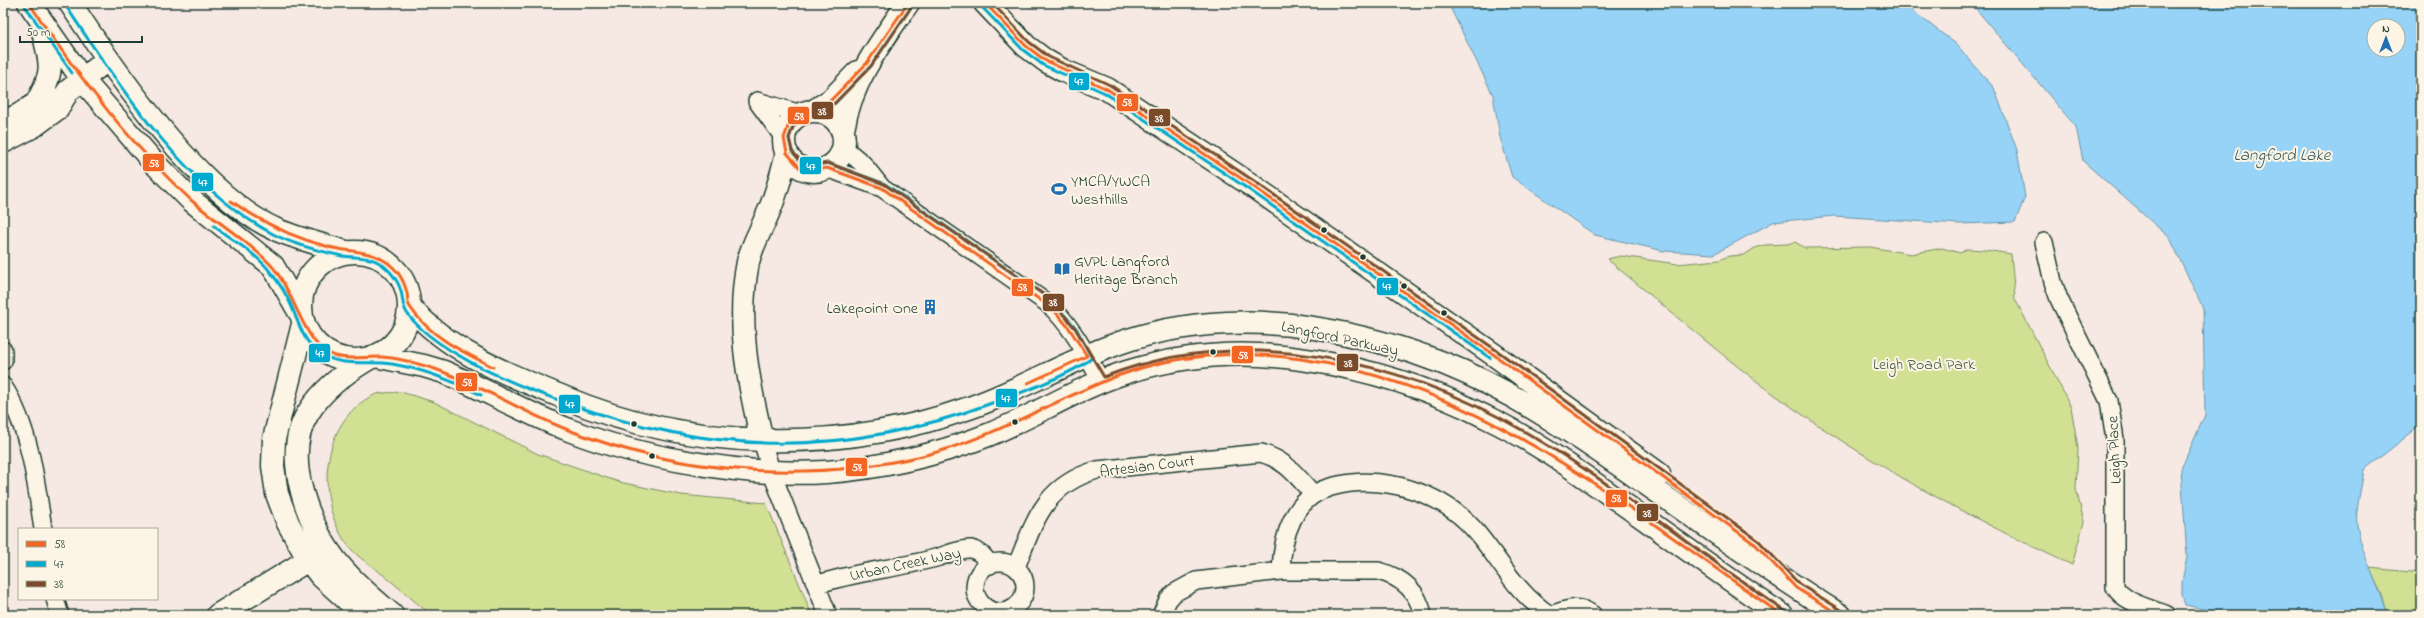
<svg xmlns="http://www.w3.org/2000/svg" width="2424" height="618" font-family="'Indie Flower',sans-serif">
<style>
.green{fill:#d2e094;stroke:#788e64}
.water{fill:#97d3f7;stroke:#6797a9;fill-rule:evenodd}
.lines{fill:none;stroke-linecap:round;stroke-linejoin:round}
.street-casing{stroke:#1f3d34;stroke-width:20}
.secondary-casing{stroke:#1f3d34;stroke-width:25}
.street{stroke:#fcf5e5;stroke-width:17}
.secondary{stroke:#fcf5e5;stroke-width:22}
.bus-1-casing{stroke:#fcf5e5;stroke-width:6}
.bus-2-casing{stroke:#fcf5e5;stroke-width:6}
.bus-3-casing{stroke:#fcf5e5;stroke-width:6}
.bus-1{stroke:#f26522;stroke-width:3}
.bus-2{stroke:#00a9ce;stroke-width:3}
.bus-3{stroke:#7a4b2a;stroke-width:3}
.bus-dot{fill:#1f3d34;stroke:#fcf5e5;stroke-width:1.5}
.labels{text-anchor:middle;stroke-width:4;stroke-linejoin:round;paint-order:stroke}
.poi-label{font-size:16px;fill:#1f3d34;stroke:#fcf5e5;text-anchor:start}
.street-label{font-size:16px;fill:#1f3d34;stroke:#fcf5e5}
.park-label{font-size:16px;fill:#435e47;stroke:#fcf5e5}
.water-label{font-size:17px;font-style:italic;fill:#375b5b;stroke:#fcf5e5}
.line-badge{stroke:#fcf5e5;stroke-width:1.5}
.badge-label{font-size:11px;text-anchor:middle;font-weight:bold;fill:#fff}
</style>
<rect width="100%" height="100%" fill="#f6e8e2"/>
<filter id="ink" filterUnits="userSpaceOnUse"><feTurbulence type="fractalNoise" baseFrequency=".025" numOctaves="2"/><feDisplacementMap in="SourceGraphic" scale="8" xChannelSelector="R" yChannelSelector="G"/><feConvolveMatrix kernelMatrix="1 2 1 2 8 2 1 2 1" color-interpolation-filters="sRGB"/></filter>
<g filter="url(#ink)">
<path class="green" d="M 1795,242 L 1805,248 L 1870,247 L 1911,254 L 1942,248 L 1960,253 L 1967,249 L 1985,250 L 2011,254 L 2015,299 L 2071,407 L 2078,448 L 2076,489 L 2084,522 L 2072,565 C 1974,520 1881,470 1793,408 C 1728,362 1668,309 1607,259 L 1621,256 L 1677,264 L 1719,260 L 1729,256 L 1744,255 L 1755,248 L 1765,245 L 1787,244 Z
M 401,392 L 434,402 L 538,454 L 619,482 L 681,495 L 766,503 L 812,615 L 431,615 C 413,600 395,584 377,570 C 366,562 355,555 347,544 C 315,501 320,420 374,395 C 381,392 393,393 401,392 Z
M 2369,568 L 2421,573 L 2421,615 L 2388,615 L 2382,595 Z"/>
<path class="water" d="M 1448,3 L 1902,3 L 1956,44 L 1994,88 L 2017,150 L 2025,197 L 2015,222 L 1960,224 L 1834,216 L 1773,222 L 1714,254 L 1664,251 L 1595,235 L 1512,177 L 1500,137 L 1493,95 Z
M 1971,3 L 2421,3 L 2421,425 L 2364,470 C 2362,485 2355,511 2357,525 C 2362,557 2379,585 2388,615 L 2232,615 L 2185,605 L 2182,595 L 2182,581 L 2187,557 L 2181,469 L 2205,415 L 2203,308 L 2170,238 L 2083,161 L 2076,127 ZM 2374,26 L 2398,26 L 2398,50 L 2374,50 Z"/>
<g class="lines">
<defs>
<path id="street" d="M 757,101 L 784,138
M 757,101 L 801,114
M 844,148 L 863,164 L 882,188
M 827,168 L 882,188 L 1047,303 C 1072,325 1086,354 1102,383
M 2044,242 L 2053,282 L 2059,299 L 2109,401 L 2115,439 L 2115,587 C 2124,603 2151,608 2167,615
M 3,350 L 3,361
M 3,386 C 30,427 36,482 43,529
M 762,440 L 771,471 L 828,615
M975 587a25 25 0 1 1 50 0a25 25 0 1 1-50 0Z
M 1016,567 C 1035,521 1044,485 1097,470 L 1261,453 C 1286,460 1297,476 1313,494
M 1281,571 C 1282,537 1293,497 1331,487 C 1383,473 1444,492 1478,534 C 1502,563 1517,594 1550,615
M 816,585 C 856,571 898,569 939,557 C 948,554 962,548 971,549 C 979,551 986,558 990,565
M 55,599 L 60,615
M 1161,615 L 1168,600 L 1174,593 L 1196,581 L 1281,571 L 1378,571 C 1402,577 1418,591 1423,615
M 1551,615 C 1568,609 1578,604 1593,615"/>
<path id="secondary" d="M 29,3 L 82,79 L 155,164 L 191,200 L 273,266 L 300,313
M 70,3 C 115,72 201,197 277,230 C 299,239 323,245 346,252
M 985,3 L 1026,46 L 1046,61 L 1064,71 L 1107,89 L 1251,185 L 1493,354 L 1659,474
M 36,104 C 54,72 52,66 43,32
M 815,110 L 831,100 L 858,72
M784 141a30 30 0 1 1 60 0a30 30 0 1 1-60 0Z
M 3,122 L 19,115 L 48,96
M 843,130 C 851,81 881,42 908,3
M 3,142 L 34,126 L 57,109 L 68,91 L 108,59
M301 306a54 54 0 1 1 108 0a54 54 0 1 1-108 0Z
M 409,306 C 450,353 507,374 563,397 C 690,451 839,454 969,408 C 1016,392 1059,366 1106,348 C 1171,322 1245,317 1314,328 C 1358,335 1402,347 1443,363 C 1521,394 1589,444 1658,492 C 1717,534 1777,576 1840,615
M 303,324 L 274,439 L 273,466 L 277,494 L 288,523 L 308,559 L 320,575 L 364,615
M 375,356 L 424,366 L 444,372 C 486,390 526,413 569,430 C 639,458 750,477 826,472 C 880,468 937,455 988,435 C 1035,416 1079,387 1127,372 C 1185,354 1247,350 1307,360 C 1369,369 1431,389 1486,417 C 1532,439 1574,469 1615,498 C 1671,537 1725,578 1782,615
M 368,359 C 344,373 323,389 308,413 C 280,458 310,531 341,567 C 356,585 374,600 392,615
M 762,440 C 748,381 736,322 748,262 C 752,245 762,228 769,211 C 777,193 782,172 787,153
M 218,615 L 321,552"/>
</defs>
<use href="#street" class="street-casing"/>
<use href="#secondary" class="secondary-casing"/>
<use href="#street" class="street"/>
<use href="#secondary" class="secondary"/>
<defs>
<path id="bus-1" d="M 29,3 C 76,74 128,142 191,200 C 216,222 246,239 270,264 C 292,287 302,334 323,350 C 341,363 362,356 382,357 C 399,358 416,363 432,368 C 480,384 523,413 571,431 C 682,474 806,483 922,456 C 992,439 1053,400 1120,375 C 1176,354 1241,350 1301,359 C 1487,386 1632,512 1782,615
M 908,3 L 867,63 L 831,100 L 815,110 L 801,114 L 789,124 L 784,138 L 787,153 L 800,168 L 809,171 L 827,168 L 882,188 L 1053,309 L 1069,328 L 1087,356 L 1028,383
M 985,3 L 1026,46 L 1046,61 L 1107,89 L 1251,185 L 1493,354 L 1756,545 L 1796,588 L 1840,615
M 231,201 C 261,222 293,238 329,247 C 347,252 369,250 385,261 C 396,268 404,280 407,293 C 408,298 407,303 410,307 C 430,337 463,352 493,367"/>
<path id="bus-2" d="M 25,6 L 72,73
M 66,6 C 120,87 184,187 273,234 C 294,245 319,251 342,256 C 354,258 367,256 378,262 C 390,269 400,282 402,296 C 403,303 403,307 407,313 C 419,330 441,345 458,355 C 493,376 532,391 570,404 C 715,456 847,457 992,403 C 1019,394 1072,374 1092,358 L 1076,328 L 1050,299 L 885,184 L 828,163 L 809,166 L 803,164 L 792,151 L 789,138 L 793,127 L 803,119 L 817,114 L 835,103 L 871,66 L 912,6
M 981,6 L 1023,50 L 1043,65 L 1105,93 L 1248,189 L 1490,358
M 214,226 C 234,242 257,253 272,274 C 280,284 286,294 291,305 C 299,323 303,343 321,354 C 343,368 367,360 392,364 C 423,369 453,381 481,395"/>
<path id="bus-3" d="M 992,3 L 1029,42 L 1049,57 L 1110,85 L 1254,181 L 1496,350 L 1759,541 L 1799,584 L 1843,611
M 912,6 L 871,66 L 835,103 L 817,114 L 803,119 L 793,127 L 789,138 L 792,151 L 803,164 L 809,166 L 828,163 L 884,184 L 1050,299 L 1075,328 L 1104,377 C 1241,323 1399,359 1522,430 C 1614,483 1697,552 1785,611"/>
</defs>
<use href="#bus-1" class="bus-1-casing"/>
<use href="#bus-2" class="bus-2-casing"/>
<use href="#bus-3" class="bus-3-casing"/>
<use href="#bus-1" class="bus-1"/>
<use href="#bus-2" class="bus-2"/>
<use href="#bus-3" class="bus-3"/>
</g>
</g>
<defs>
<symbol id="stadium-bare" viewBox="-9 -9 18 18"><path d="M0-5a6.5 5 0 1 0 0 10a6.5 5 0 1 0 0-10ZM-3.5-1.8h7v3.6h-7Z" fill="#1f6fb2" stroke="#fcf5e5" stroke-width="2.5" paint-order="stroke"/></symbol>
<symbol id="library-bare" viewBox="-9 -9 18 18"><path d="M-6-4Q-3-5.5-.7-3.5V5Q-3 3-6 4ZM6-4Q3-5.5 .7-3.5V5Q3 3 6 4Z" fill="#1f6fb2" stroke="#fcf5e5" stroke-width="2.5" paint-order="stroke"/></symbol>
<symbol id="building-bare" viewBox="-9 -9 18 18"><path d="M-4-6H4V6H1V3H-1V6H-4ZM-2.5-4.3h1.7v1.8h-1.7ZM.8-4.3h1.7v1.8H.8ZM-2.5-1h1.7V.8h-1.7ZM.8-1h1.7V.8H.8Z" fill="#1f6fb2" stroke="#fcf5e5" stroke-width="2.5" paint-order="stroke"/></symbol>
</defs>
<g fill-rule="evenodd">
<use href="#stadium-bare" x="1048" y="178" width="22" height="22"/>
<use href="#library-bare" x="1051" y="258" width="22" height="22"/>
<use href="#building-bare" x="919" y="296" width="22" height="22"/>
</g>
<g class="bus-dot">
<circle cx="1324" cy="230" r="3.5"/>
<circle cx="1363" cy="257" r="3.5"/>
<circle cx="1404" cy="286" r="3.5"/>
<circle cx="1444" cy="313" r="3.5"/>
<circle cx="1213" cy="352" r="3.5"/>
<circle cx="1015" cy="422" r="3.5"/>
<circle cx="634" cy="424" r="3.5"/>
<circle cx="652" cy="456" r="3.5"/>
</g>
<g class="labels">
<g class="poi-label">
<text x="1071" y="186">YMCA/YWCA<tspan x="1071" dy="18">Westhills</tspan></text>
<text x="1074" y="266">GVPL: Langford<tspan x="1074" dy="18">Heritage Branch</tspan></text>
<text x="918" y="313" text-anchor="end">Lakepoint One</text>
</g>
<g class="street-label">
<text transform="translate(1340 337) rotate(12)" y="6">Langford Parkway</text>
<text transform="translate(2113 450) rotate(-93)" y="6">Leigh Place</text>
<text transform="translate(1147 465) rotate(-7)" y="6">Artesian Court</text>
<text transform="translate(905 563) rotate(-12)" y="6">Urban Creek Way</text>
</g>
<g class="park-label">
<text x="1924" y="369">Leigh Road Park</text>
</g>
<g class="water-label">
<text x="2282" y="160">Langford Lake</text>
</g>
</g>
<g class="line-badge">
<rect x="1068" y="72" width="22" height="19" rx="4" fill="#00a9ce"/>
<rect x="1116" y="93" width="23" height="19" rx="4" fill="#f26522"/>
<rect x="811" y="101" width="23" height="19" rx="4" fill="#7a4b2a"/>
<rect x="787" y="106" width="23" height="19" rx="4" fill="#f26522"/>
<rect x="1148" y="108" width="23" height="19" rx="4" fill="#7a4b2a"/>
<rect x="142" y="153" width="23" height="19" rx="4" fill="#f26522"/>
<rect x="799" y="156" width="23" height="19" rx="4" fill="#00a9ce"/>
<rect x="191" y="172" width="23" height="20" rx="4" fill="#00a9ce"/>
<rect x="1376" y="277" width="23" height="19" rx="4" fill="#00a9ce"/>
<rect x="1011" y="278" width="23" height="19" rx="4" fill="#f26522"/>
<rect x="1042" y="293" width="23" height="19" rx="4" fill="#7a4b2a"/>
<rect x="308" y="343" width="23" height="20" rx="4" fill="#00a9ce"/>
<rect x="1231" y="345" width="23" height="19" rx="4" fill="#f26522"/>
<rect x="1336" y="353" width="23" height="19" rx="4" fill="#7a4b2a"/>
<rect x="455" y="372" width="23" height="20" rx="4" fill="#f26522"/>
<rect x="995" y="388" width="23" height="20" rx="4" fill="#00a9ce"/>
<rect x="558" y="394" width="23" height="20" rx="4" fill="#00a9ce"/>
<rect x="845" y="457" width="23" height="20" rx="4" fill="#f26522"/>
<rect x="1605" y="489" width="23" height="19" rx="4" fill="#f26522"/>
<rect x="1636" y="503" width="23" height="19" rx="4" fill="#7a4b2a"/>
</g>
<g class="badge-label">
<text x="1079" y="85">47</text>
<text x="1127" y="106">58</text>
<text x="822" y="115">38</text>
<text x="799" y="120">58</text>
<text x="1159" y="122">38</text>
<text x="154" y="167">58</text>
<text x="811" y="170">47</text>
<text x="203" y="186">47</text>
<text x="1387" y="290">47</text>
<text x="1022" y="291">58</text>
<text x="1053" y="306">38</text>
<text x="320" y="357">47</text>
<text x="1243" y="359">58</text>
<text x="1348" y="367">38</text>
<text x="467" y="386">58</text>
<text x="1006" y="402">47</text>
<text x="570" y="408">47</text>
<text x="857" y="471">58</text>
<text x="1616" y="502">58</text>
<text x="1647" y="517">38</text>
</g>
<rect width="2424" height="618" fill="none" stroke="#fcf5e5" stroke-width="16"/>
<rect x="8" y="8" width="2408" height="602" fill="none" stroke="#1f3d34" stroke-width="1.5" filter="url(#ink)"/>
<rect x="18" y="528" width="140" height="72" fill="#fcf5e5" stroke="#a4ab9e"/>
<rect x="26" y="541" width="20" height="6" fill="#f26522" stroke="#a4ab9e"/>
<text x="54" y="548" font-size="12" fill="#1f3d34">58</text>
<rect x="26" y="561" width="20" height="6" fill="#00a9ce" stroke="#a4ab9e"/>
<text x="54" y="568" font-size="12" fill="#1f3d34">47</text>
<rect x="26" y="581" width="20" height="6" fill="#7a4b2a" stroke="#a4ab9e"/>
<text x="54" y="588" font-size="12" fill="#1f3d34">38</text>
<g transform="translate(2386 38)"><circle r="19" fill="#fcf5e5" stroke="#a4ab9e"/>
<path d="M0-3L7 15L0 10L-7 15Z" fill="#1f6fb2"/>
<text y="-6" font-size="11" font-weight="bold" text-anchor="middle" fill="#1f3d34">N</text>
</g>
<path d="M20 36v6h122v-6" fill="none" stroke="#1f3d34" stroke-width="2"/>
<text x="26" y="36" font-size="12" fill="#1f3d34" stroke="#fcf5e5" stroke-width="3" paint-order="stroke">50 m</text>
</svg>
